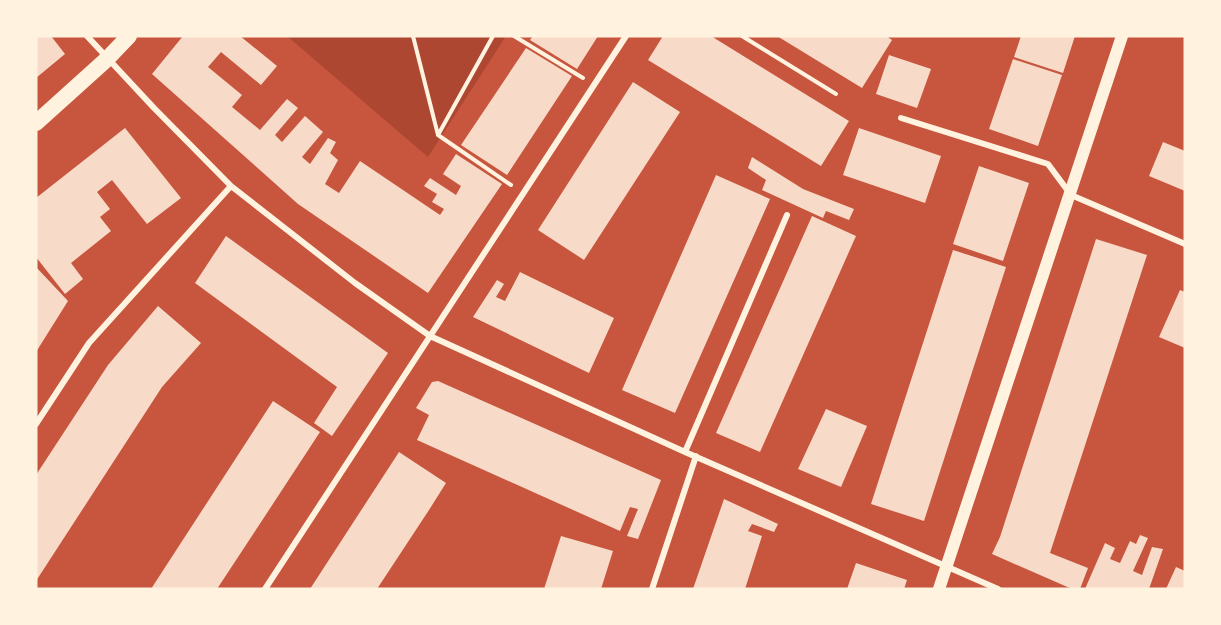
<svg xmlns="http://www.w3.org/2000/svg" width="1221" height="625" font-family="'Libre Baskerville',serif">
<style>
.green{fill:#ae4732}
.building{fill:#f7dbc8}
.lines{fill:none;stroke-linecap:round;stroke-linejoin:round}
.path{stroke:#fff3e0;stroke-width:4}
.minor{stroke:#fff3e0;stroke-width:6}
.secondary{stroke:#fff3e0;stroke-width:12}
.trunk{stroke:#fff3e0;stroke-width:16}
</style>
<rect width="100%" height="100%" fill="#c8553d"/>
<path class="green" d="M 287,36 L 506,36 L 428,157 Z"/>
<path class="building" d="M 36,36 L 51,36 L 65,54 L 36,78 Z
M 183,36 L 240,36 L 277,66 L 261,85 L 221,52 L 208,67 L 242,95 L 232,107 L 260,130 L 287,99 L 298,108 L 275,135 L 282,142 L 305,116 L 323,132 L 302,157 L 310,164 L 328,138 L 336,142 L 330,153 L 338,160 L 325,184 L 339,193 L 360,161 L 440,215 L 444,209 L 432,202 L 437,194 L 424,186 L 430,178 L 456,195 L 461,186 L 443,174 L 456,154 L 502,184 L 428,293 L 298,204 L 152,74 Z
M 533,36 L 598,36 L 577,69 L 530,40 Z
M 663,36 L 711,36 L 849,121 L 821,166 L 648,60 Z
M 777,36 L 886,36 L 892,40 L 862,88 Z
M 1021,36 L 1075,36 L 1063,73 L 1014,57 Z
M 526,48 L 572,76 L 507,175 L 461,145 Z
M 889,55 L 931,69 L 917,108 L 876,94 Z
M 1013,59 L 1062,75 L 1038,146 L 989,129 Z
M 633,82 L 680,112 L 584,260 L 538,230 Z
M 125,128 L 181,198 L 147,224 L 112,180 L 97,192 L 110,209 L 100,217 L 111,231 L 71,263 L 83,279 L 65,294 L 36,257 L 36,198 Z
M 859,128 L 941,156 L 925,203 L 843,175 Z
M 1163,142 L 1185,151 L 1185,191 L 1149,176 Z
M 752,157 L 803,189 L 854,209 L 849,220 L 826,211 L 823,218 L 762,190 L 766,180 L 748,168 Z
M 979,166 L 1029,183 L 1003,261 L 953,244 Z
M 716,175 L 770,199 L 675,413 L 622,390 Z
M 812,216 L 856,236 L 760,452 L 716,433 Z
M 226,236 L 388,353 L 332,436 L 314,423 L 337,387 L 195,283 Z
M 1096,239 L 1147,255 L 1050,553 L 1088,568 L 1080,589 L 1072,589 L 992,554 L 1000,537 Z
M 953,250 L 1006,267 L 924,521 L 871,504 Z
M 36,267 L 68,301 L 36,352 Z
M 520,272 L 614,318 L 589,373 L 473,317 L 497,280 L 504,284 L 496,297 L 505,301 Z
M 1180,290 L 1185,292 L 1185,348 L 1159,337 Z
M 158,306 L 201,343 L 162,387 L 36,581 L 36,475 L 108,365 Z
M 438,381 L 661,480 L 638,539 L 627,536 L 638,509 L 630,507 L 620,531 L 417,440 L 429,415 L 416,408 L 432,382 Z
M 273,401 L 320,432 L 267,513 L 217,589 L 151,589 Z
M 826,409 L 867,426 L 841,487 L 798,469 Z
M 399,452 L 446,483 L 429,510 L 377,589 L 310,589 Z
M 724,499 L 778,524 L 774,532 L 752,524 L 748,531 L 762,536 L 745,589 L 693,589 Z
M 1140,535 L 1148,538 L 1133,571 L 1142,575 L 1152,547 L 1163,549 L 1149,589 L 1085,589 L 1105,543 L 1115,548 L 1110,559 L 1120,563 L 1130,541 L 1136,544 Z
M 561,536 L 613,551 L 601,589 L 544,589 Z
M 856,563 L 907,580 L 904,589 L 847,589 Z
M 1176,567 L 1185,571 L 1185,589 L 1166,589 Z"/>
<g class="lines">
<path class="path" d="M 413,36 L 438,135 L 511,185
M 514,36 L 583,78
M 742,36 L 836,94
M 438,135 L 493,36"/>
<path class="minor" d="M 87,36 L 154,108 L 231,186 L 355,283 L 430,336 L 685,452 L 998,589
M 901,118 L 1048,164 L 1071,195 L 1185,244
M 36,424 L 89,343 L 231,186
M 685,452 L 787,215
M 265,589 L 626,36
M 652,589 L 696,456"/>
<path class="secondary" d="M 939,589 L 1122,36"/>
<path class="trunk" d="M 36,123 L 107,59 L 129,36"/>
</g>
<rect width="1221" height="625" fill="none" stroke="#fff3e0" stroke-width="75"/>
</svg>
